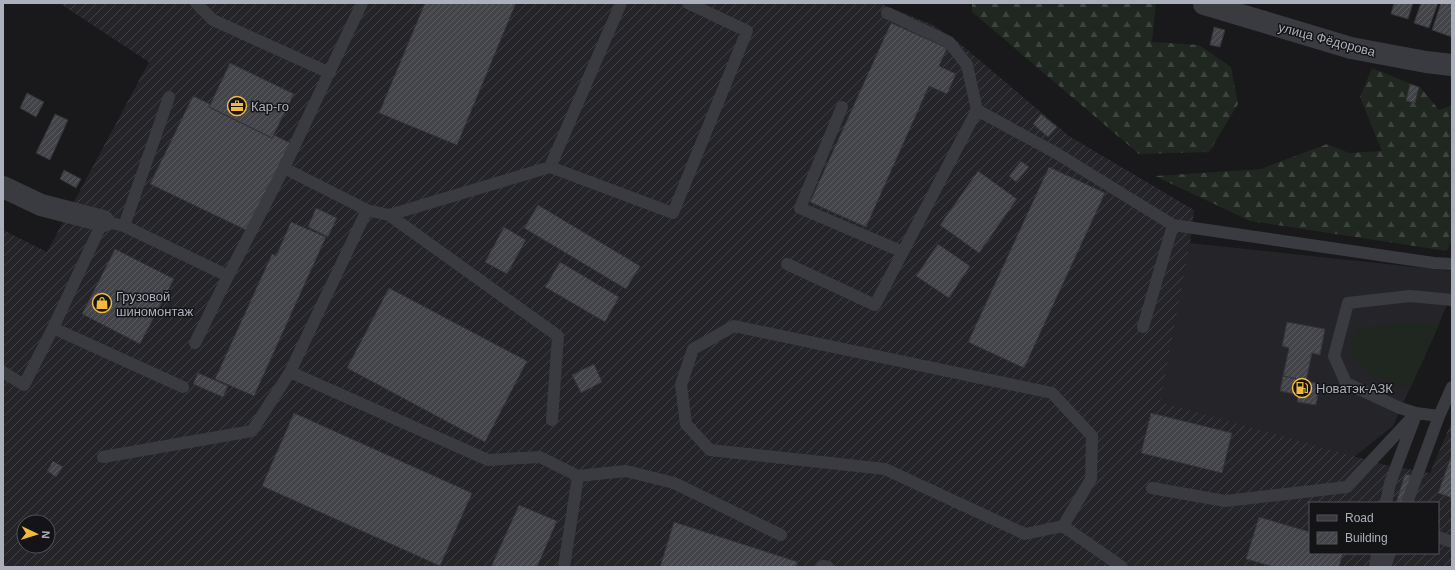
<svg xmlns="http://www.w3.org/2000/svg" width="1455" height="570" font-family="Arial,sans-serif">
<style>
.built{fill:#252529}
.industrial{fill:url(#industrial-furrows);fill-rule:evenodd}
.grass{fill:#1f2720}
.forest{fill:url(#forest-firs)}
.building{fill:url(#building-hatch);stroke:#343338}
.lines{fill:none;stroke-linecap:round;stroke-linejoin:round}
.service{stroke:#3a3b41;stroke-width:12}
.minor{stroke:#3a3b41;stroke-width:22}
.labels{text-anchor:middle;stroke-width:3;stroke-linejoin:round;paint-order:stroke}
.street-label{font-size:13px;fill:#acb0bb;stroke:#141417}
.poi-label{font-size:13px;fill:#acb0bb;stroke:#141417;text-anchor:start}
</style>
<defs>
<pattern id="industrial-furrows" width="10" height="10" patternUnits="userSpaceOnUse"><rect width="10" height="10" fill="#252529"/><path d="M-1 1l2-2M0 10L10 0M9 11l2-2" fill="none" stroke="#424246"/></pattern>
<pattern id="forest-firs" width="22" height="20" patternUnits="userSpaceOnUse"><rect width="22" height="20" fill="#1f2720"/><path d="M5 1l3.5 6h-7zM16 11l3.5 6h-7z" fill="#3d443e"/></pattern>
<pattern id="building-hatch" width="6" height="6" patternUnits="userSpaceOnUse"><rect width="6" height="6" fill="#434449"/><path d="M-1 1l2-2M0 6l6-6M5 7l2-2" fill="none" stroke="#5b5c61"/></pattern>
</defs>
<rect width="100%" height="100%" fill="#19191c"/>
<path class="built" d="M 1190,243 L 1452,271 L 1452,294 L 1393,426 L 1354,457 L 1159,402 Z"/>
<path class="industrial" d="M 59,3 L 885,3 L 884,5 L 933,25 L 958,42 L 1069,136 L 1194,210 L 1190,243 L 1160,402 L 1385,465 L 1430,473 L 1452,421 L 1452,567 L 3,567 L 3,230 L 47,252 L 149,62 ZM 1310,503 L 1438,503 L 1438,553 L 1310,553 ZM 24,522 L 48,522 L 48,546 L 24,546 Z"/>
<path class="grass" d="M 1440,323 L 1410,389 C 1392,382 1348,371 1351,345 C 1352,334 1359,330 1368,325 Z"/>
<path class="forest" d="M 972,3 L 1156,3 L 1152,42 L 1199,45 L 1231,67 L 1238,104 L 1209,152 L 1139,154 L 972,12 Z
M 1372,68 L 1421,88 L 1439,110 L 1452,105 L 1452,238 L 1447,251 L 1250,221 L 1155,176 L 1261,169 L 1327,144 L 1349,153 L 1382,151 L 1360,97 Z"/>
<path class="building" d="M 425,3 L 516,3 L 457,145 L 379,113 Z
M 1394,3 L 1413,3 L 1408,19 L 1391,14 Z
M 1421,3 L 1438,3 L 1429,28 L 1414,23 Z
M 1441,3 L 1452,3 L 1452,37 L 1432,30 Z
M 891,23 L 947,48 L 939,66 L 956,74 L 947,94 L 929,86 L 866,227 L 810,202 Z
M 1214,27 L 1225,30 L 1220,47 L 1210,45 Z
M 230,63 L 294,94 L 272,138 L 209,107 Z
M 1410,84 L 1419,87 L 1415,103 L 1406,101 Z
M 27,93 L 44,102 L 36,117 L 20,108 Z
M 193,96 L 210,104 L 209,107 L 272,138 L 274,135 L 290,143 L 248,231 L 150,184 Z
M 55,114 L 68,120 L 50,160 L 36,153 Z
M 1041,114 L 1057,127 L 1048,137 L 1033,124 Z
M 1021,161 L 1029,167 L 1016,182 L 1009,176 Z
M 1049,167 L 1105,193 L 1024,368 L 968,342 Z
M 64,170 L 81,179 L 76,188 L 60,179 Z
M 978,171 L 1017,199 L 979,253 L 940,225 Z
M 538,205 L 640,266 L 626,289 L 524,228 Z
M 316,208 L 337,218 L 328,237 L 308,227 Z
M 291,222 L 326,237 L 254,396 L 215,379 L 272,254 L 276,256 Z
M 504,227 L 526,240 L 507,274 L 485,262 Z
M 938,244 L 970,266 L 949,298 L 916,276 Z
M 115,249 L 174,279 L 140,344 L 82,314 Z
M 560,262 L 619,297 L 605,322 L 545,287 Z
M 389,288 L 527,361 L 485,442 L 347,368 Z
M 1287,322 L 1325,329 L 1320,355 L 1312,353 L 1306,381 L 1283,376 L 1289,348 L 1282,346 Z
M 594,364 L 602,382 L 581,393 L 572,375 Z
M 198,373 L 228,386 L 223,397 L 193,384 Z
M 1283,376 L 1320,384 L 1316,405 L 1297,402 L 1298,395 L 1280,391 Z
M 294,413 L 472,493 L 440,566 L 262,486 Z
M 1151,413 L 1232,433 L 1222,473 L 1141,453 Z
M 1452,454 L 1452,498 L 1438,493 Z
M 53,461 L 63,467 L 56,477 L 47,471 Z
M 1405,474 L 1414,476 L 1405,503 L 1396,503 Z
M 519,505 L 557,521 L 537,567 L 491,567 Z
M 1259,517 L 1310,532 L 1310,553 L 1343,553 L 1339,567 L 1274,567 L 1246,559 Z
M 674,522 L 798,562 L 796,567 L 660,567 Z"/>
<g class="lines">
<path class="service" d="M 196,3 L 213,20 L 330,73
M 842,107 L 800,208 L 903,252
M 977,110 L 1056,153 L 1173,225 L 1434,263 L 1452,264
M 550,167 L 621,3
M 284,168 L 362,3
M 389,215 L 550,167 L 673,213 L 747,31 L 688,3
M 124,226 L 169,97
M 787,264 L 875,305 L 977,110 L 967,65 L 949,42 L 887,13
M 1143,327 L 1173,225
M 53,328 L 183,387
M 195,343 L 228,276
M 3,372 L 24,385 L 53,328 L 103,221 L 124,226 L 228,276 L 284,168 L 367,210 L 389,215 L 558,336 L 552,420
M 290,372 L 488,460 L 540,457 L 578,476 L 626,471 L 674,483 L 781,535
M 1439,416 L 1416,413 L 1400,408 L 1346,383 L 1334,356 L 1348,303 L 1410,296 L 1452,300
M 103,457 L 252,431 L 290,372 L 367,210
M 1152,488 L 1225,501 L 1347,487 L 1416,413
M 1386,503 L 1390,483 L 1414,420
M 1407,503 L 1439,416 L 1452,387
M 1063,526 L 1091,479 L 1092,436 L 1052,393 L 734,326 L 693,349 L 681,385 L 686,424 L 710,450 L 885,469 L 1025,534 L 1063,526 L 1122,567
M 1438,537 L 1452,542
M 564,567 L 578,476
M 822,567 L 823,566 L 828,567
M 1375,567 L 1377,553
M 1385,567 L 1390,553"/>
<path class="minor" d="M 1204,4 L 1351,48 L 1426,62 L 1452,65
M 3,187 L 41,205 L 103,221"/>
</g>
<defs>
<symbol id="office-ring" viewBox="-11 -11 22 22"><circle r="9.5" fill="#141417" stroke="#f3b93b" stroke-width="1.5"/><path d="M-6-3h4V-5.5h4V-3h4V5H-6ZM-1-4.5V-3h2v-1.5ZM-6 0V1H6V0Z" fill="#f3b93b"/></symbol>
<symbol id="shop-ring" viewBox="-11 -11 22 22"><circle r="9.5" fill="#141417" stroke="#f3b93b" stroke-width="1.5"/><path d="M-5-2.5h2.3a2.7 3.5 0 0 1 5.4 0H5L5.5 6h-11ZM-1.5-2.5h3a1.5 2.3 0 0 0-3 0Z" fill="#f3b93b"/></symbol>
<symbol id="fuel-ring" viewBox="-11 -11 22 22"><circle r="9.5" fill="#141417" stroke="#f3b93b" stroke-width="1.5"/><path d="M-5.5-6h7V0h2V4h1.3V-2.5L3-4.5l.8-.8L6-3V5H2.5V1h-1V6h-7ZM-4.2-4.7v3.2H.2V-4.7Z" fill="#f3b93b"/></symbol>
</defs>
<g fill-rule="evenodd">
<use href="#office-ring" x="226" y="95" width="22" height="22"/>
<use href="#shop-ring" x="91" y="292" width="22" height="22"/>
<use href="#fuel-ring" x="1291" y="377" width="22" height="22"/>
</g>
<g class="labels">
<g class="street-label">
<text transform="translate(1327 39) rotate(15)" y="5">улица Фёдорова</text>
</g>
<g class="poi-label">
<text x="251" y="111">Кар-го</text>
<text x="116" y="301">Грузовой<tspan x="116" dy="15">шиномонтаж</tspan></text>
<text x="1316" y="393">Новатэк-АЗК</text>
</g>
</g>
<rect width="1455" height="570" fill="none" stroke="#acb0bb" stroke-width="8"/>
<rect x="1309" y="502" width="130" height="52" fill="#141417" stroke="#515259"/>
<rect x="1317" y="515" width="20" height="6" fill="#3a3b41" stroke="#515259"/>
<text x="1345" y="522" font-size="12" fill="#acb0bb">Road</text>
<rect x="1317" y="532" width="20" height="12" fill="url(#building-hatch)" stroke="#515259"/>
<text x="1345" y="542" font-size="12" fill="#acb0bb">Building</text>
<g transform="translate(36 534) rotate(94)"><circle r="19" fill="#141417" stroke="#515259"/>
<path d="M0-3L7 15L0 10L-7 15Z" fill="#f3b93b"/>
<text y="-6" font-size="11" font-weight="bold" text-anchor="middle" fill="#acb0bb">N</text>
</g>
</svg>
